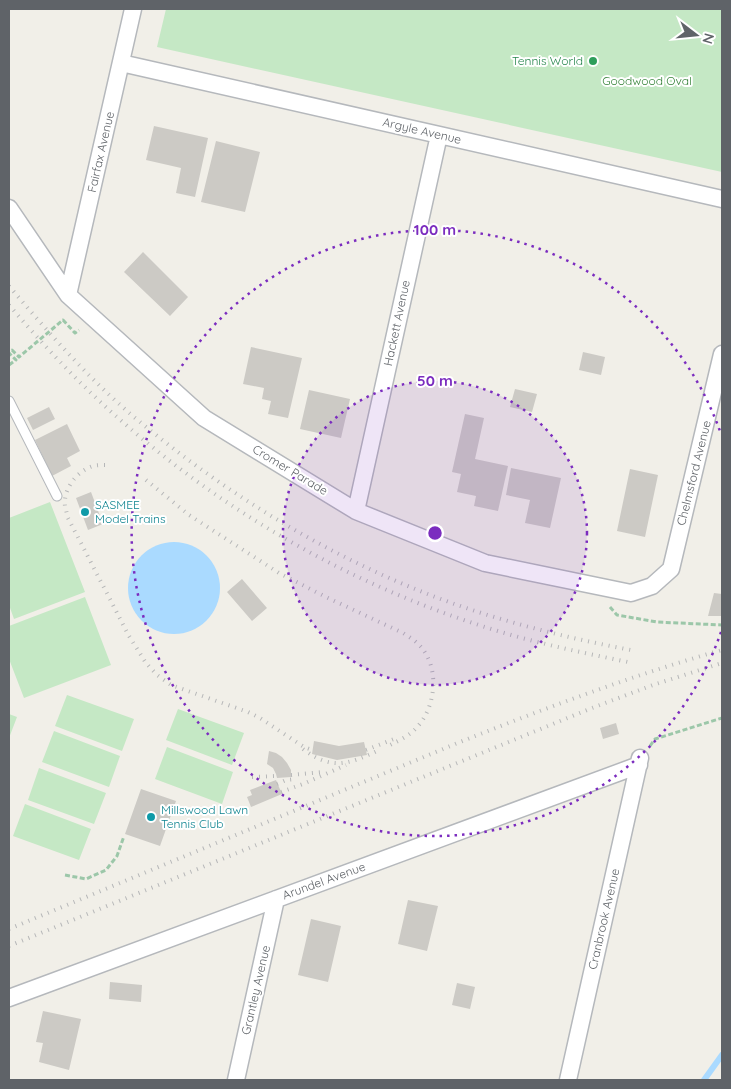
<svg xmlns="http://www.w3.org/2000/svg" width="731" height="1089" font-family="Quicksand,sans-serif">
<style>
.green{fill:#c5e8c5}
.water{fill:#aadaff}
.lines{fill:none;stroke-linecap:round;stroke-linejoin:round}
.stream{stroke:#aadaff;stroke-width:6}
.building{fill:#cccac5}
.lane-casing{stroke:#b5b8bc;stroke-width:11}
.street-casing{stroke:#b5b8bc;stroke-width:19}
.path{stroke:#9cc7a9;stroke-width:3;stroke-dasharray:5 2.5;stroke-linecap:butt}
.lane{stroke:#fff;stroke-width:9}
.street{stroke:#fff;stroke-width:16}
.rail{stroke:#b6b7b8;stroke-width:4;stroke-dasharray:1 6;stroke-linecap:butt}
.ring{fill:none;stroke:#7b2cbf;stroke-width:2.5;stroke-dasharray:2.5 5}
.leisure-dot{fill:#2e9e5b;stroke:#fff;stroke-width:2}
.culture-dot{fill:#0f9aa8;stroke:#fff;stroke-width:2}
.labels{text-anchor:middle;stroke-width:4;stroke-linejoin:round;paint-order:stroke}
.leisure-label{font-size:12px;fill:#27864d;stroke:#fff;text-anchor:end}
.park-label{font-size:12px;fill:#348238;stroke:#fff}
.street-label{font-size:12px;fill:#5f6368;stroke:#fff}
.culture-label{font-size:12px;fill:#0d838f;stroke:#fff;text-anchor:start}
.centre{fill:#7b2cbf;stroke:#fff;stroke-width:2.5}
.ring-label{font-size:15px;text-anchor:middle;font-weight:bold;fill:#7b2cbf;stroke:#fff;stroke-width:4;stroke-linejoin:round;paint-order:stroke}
</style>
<rect width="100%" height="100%" fill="#f1efe8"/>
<path class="green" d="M 166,9 L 722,9 L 722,172 L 157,47 Z
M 50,502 L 85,592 L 14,619 L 9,605 L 9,518 Z
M 85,597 L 111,665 L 24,698 L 9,659 L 9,626 Z
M 67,695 L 134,719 L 122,751 L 55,726 Z
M 178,709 L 244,733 L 232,765 L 166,740 Z
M 9,714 L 17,717 L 9,738 Z
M 54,731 L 120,756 L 109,787 L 42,762 Z
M 167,747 L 233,772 L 222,804 L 155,779 Z
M 39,768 L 106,793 L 94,824 L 28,800 Z
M 25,804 L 91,829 L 79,860 L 13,836 Z"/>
<path class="water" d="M128 588a46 46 0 1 1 92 0a46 46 0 1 1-92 0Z"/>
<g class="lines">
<path class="stream" d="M 704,1080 L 722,1055"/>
</g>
<path class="building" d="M 154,126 L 208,138 L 195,197 L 176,193 L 181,168 L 146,160 Z
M 216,141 L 260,152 L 245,212 L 201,202 Z
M 143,252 L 188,297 L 170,316 L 124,272 Z
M 251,347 L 302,358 L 288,418 L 268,414 L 271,401 L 262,399 L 264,388 L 243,384 Z
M 583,352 L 605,357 L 601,375 L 579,370 Z
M 515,389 L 537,394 L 532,412 L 510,407 Z
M 309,390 L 350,399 L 341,438 L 300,429 Z
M 49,407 L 55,419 L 33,430 L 27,418 Z
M 465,414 L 484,418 L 475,459 L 508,466 L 498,511 L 474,506 L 476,496 L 457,492 L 461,474 L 452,472 Z
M 67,424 L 80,451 L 67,458 L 71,466 L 52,476 L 35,440 Z
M 511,468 L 561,478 L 550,528 L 525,523 L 530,500 L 506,495 Z
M 630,469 L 658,475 L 645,537 L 617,531 Z
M 91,492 L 103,524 L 88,530 L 76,498 Z
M 242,579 L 267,608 L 252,621 L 227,592 Z
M 714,593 L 722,594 L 722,616 L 708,616 Z
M 616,723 L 619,734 L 603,739 L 600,728 Z
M 314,741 L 339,746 L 364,742 L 367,755 L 337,760 L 312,754 Z
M 269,751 L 276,753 L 282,757 L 287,763 L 291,770 L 291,777 L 277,778 L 276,774 L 273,768 L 267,764 Z
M 276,780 L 282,794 L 251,807 L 247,797 L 252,795 L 250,790 Z
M 141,789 L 176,801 L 160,846 L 125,834 Z
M 408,900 L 438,906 L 427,951 L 398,944 Z
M 311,919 L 341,926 L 328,982 L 298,975 Z
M 110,982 L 142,985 L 141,1002 L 109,999 Z
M 457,983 L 475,987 L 470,1009 L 452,1005 Z
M 43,1011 L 81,1019 L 69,1070 L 39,1062 L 43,1043 L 36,1042 Z"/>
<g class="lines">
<defs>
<path id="lane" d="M 9,401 L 57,496"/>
<path id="street" d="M 121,63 L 722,199
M 9,208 L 68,295 L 204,418 L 356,511 L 485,563 L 631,593 L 652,586 L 671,569 L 722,354
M 68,295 L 133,9
M 356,511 L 439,135
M 9,998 L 639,765
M 236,1080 L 276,899
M 568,1080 L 640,758"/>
</defs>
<use href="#lane" class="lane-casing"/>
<use href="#street" class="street-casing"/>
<path class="path" d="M 9,365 L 16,360 L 9,353 L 12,350 L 19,357 L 63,320 L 75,333 L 79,330
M 610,607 L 617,615 L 657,622 L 722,625
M 650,746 L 655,739 L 722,718
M 65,875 L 86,879 L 106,870 L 117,856 L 124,836"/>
<use href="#lane" class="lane"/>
<use href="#street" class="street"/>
<path class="rail" d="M 9,286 C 48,332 88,378 134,417 C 239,505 360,576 491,616 C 537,630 583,641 631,650
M 9,305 C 45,347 83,388 125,424 C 229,515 353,585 485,627 C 531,642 579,652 628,662
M 105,465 C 101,465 97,465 93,466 C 77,471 63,489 65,506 C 66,510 67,514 68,518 L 129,636 L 146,663 L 157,675 L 171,685 L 248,712 L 260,718 L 304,747 L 312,750
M 146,480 L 189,515 L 279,573 L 326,597 L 403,633 C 411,638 419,643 424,651 C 439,672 435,707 418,726 C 411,735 400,740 390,745
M 303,749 C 331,770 347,765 377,751
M 366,750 L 394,739
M 291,775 L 323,772
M 252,777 L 276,776
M 277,784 L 286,780 L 297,779
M 281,792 L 303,784 L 346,765
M 9,929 L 460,742 C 546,708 633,675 722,650
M 9,946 L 592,708 L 653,685 L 722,663"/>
</g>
<circle cx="435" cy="533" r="152" fill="#7b2cbf" fill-opacity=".12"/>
<g class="ring">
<circle cx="435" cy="533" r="152"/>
<path d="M721 632A303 303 0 1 1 721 434"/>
</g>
<circle class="leisure-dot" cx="593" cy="61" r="5"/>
<g class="culture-dot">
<circle cx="85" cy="512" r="5"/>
<circle cx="151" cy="817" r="5"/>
</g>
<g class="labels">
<g class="leisure-label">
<text x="583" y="65">Tennis World</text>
</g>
<g class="park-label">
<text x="647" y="85">Goodwood Oval</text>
</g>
<g class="street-label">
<text transform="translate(422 131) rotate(13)" y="4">Argyle Avenue</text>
<text transform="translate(101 152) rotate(-77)" y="4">Fairfax Avenue</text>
<text transform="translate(397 323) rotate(-78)" y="4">Hackett Avenue</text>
<text transform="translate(290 470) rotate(31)" y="4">Cromer Parade</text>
<text transform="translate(694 473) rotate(-76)" y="4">Chelmsford Avenue</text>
<text transform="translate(324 881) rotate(-20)" y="4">Arundel Avenue</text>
<text transform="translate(604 919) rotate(-77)" y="4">Cranbrook Avenue</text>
<text transform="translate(256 990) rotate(-77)" y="4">Grantley Avenue</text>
</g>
<g class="culture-label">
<text x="95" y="509">SASMEE<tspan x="95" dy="14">Model Trains</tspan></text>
<text x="161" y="814">Millswood Lawn<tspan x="161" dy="14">Tennis Club</tspan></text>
</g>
</g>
<circle cx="435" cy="533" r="8" class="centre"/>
<g class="ring-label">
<text x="435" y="235">100 m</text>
<text x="435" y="386">50 m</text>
</g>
<rect width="731" height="1089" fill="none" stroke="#5f6368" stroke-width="20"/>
<g transform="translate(696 35) rotate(106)" stroke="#ffffff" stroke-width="4" paint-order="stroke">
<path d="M0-4L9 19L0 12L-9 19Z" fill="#5f6368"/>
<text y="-8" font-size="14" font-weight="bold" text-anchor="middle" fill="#5f6368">N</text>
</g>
</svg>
